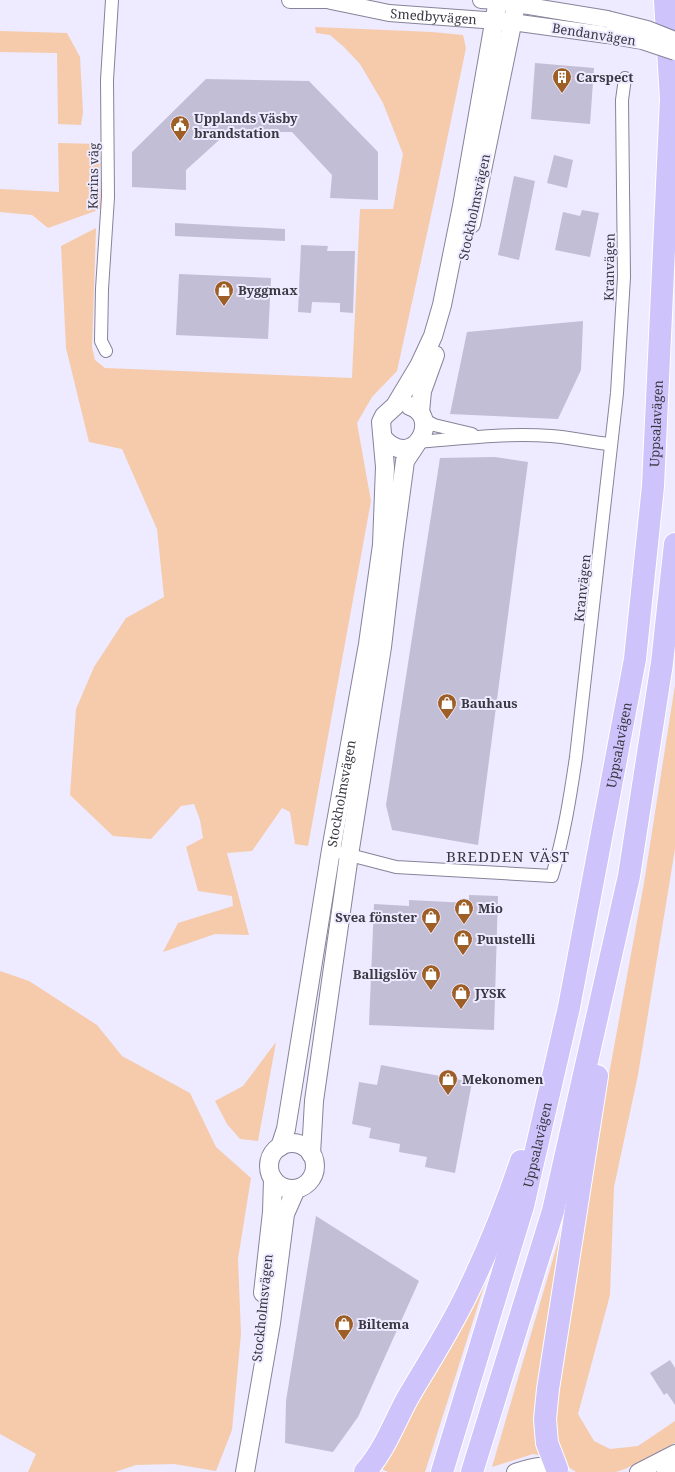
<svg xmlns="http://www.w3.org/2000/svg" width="675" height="1472" font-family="'Noto Serif',serif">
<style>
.green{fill:#f5cbab}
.building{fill:#c2bed6}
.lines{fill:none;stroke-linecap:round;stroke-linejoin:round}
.minor-casing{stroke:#878399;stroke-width:14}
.tertiary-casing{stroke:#878399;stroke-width:18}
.secondary-casing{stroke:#878399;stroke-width:20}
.motorway-casing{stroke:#fff;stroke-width:24}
.minor{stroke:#fff;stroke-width:12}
.tertiary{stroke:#fff;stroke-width:16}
.secondary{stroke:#fff;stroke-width:18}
.motorway{stroke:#cec3fa;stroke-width:22}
.tertiary-bridge-casing{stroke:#878399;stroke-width:18;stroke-linecap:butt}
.tertiary-bridge{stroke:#fff;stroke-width:16}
.labels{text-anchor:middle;stroke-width:4;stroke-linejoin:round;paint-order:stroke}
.street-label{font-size:13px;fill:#3a3842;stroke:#eeeaff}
.poi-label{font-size:13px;font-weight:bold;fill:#3a3842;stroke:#eeeaff;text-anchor:start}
.quarter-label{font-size:15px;letter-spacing:1px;fill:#3a3842;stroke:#eeeaff}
</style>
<rect width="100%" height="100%" fill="#eeeaff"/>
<path class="green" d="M 315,27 L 432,32 L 463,35 L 466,48 L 438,183 L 397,371 L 372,397 L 357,423 L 371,501 L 308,846 L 295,844 L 290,812 L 282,808 L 252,851 L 227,853 L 249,935 L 215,934 L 163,952 L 178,923 L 233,906 L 232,896 L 198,891 L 186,847 L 203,838 L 200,820 L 194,804 L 181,806 L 151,839 L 113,836 L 70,795 L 76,709 L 94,667 L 126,618 L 164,597 L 157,529 L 122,449 L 89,442 L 66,348 L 61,246 L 96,228 L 92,347 L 95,360 L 105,368 L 352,378 L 360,209 L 393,209 L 403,154 L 383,103 L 360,64 L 344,47 L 330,35 L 316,33 Z
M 0,31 L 67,33 L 80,57 L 83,112 L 81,125 L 58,124 L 57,53 L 0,52 Z
M 58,143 L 99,144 L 101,209 L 48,228 L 32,215 L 0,212 L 0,189 L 59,192 Z
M 675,685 L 675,849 L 638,1075 L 614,1187 L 610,1295 L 578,1414 L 594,1441 L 610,1449 L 638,1446 L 675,1421 L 675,1443 L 625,1469 L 616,1472 L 576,1472 L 560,1461 L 553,1409 L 580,1233 L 644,883 Z
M 0,971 L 29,981 L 97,1025 L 122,1056 L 190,1093 L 216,1147 L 251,1178 L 238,1259 L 241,1334 L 232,1430 L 216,1471 L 174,1464 L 136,1465 L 115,1472 L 28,1472 L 36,1454 L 0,1434 Z
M 276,1042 L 258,1141 L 240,1139 L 227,1124 L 215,1101 L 243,1086 Z
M 570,1201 L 543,1456 L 533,1454 L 492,1467 Z
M 493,1258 L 425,1472 L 388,1472 L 382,1469 L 400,1431 Z"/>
<path class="building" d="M 535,63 L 594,68 L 590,124 L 531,119 Z
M 206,79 L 309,81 L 378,152 L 378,200 L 330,198 L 332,175 L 292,132 L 228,132 L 186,170 L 186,190 L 132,187 L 132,152 Z
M 554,155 L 573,160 L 567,188 L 547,183 Z
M 514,176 L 535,181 L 519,260 L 498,255 Z
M 582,210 L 599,213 L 590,257 L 555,250 L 563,212 L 580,216 Z
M 175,223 L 285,229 L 285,241 L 175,236 Z
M 301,245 L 328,246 L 327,251 L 355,251 L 353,313 L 340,312 L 340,303 L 312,302 L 311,313 L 298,312 Z
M 179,274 L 271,278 L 268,339 L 176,335 Z
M 583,321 L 581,370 L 558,419 L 450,414 L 467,332 Z
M 495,457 L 528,462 L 478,845 L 392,830 L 386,805 L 440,458 Z
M 469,895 L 498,896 L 494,1030 L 369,1025 L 374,904 L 409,906 L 409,900 L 469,903 Z
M 381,1065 L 472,1082 L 455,1173 L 425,1167 L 427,1157 L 399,1152 L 400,1144 L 369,1138 L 371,1128 L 352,1124 L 359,1082 L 377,1085 Z
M 316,1216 L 419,1281 L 358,1417 L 333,1452 L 285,1443 L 286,1401 Z
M 670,1360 L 675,1368 L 675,1405 L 667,1393 L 664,1395 L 650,1373 Z"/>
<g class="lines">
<defs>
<path id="minor" d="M 106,351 L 101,341 L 102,289 L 108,197 L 107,80 L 112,0
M 423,419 L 434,425 L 472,434
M 419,442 C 463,438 507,433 551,436 C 571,437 591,443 611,444
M 342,853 L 396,867 L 552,876 C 564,836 570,798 576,757 L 617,393 L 624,277 L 622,100 L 625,78"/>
<g id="tertiary">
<path d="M 290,0 L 341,0"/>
<path d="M 481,0 L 498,1 L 607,19"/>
<path id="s1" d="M 331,1 L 389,13 L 512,22 L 607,35"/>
<path d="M 515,1472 C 527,1468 549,1460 560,1472"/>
<path d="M 638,1472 L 675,1453"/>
<path d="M 665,1472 L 675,1467"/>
</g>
<g id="secondary">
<path d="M 471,224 L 517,0"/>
<path d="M 420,412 L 422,391 L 435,355"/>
<path d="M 383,438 C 414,472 442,417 410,406"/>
<circle cx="292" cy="1166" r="23"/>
<path id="s2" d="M 280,1147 L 286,1129 L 331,850 L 368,644 L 382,545 L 385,467 L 381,422 L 384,416 L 395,406 L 419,366 L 433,336 L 442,305 L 462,206 L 498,0"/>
<path d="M 311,1154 L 314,1101 L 349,855 L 382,647 L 394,543 L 405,461 L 415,446"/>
<path d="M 263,1293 L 272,1212 L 273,1179"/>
<path d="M 245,1472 L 271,1323 L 285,1214 L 296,1189"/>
</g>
<g id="motorway">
<path d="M 557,1469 L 547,1443 L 545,1419 L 548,1389 L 597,1076"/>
<path d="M 365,1472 C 384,1451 394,1423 407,1399 C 429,1361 453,1325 471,1285 C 490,1245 507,1203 521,1161"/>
<path id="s3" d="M 442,1472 L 523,1206 L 569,1007 L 635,659 L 653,486 L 671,99 L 665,0"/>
<path d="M 472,1472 L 553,1211 L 629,876 L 662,663 L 675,544"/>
</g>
</defs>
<use href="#minor" class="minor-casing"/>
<use href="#tertiary" class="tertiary-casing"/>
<use href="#secondary" class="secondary-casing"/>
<use href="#motorway" class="motorway-casing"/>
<use href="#minor" class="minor"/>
<use href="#tertiary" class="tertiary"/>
<use href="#secondary" class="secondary"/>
<use href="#motorway" class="motorway"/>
<defs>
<path id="tertiary-bridge" d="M 607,19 L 647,29 L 675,40
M 607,35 L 642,41 L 675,52"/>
</defs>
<use href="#tertiary-bridge" class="tertiary-bridge-casing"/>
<use href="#tertiary-bridge" class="tertiary-bridge"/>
</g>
<defs>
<symbol id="building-pin" viewBox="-11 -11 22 30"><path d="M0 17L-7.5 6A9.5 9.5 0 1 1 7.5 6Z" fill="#9e5f27" stroke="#eeeaff"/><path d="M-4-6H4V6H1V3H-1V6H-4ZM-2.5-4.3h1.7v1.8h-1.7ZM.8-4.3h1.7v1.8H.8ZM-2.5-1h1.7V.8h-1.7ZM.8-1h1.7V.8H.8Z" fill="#fff"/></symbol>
<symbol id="civic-pin" viewBox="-11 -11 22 30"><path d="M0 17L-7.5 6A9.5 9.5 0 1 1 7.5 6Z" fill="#9e5f27" stroke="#eeeaff"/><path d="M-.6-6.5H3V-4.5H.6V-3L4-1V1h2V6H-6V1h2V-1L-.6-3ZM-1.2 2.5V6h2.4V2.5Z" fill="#fff"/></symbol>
<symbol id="shop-pin" viewBox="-11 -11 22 30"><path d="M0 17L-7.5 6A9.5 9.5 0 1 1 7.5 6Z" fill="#9e5f27" stroke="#eeeaff"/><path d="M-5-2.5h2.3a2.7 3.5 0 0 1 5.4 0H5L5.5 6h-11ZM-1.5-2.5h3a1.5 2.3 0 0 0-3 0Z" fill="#fff"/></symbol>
</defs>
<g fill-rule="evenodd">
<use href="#building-pin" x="551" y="66" width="22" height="30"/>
<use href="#civic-pin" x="169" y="114" width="22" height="30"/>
<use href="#shop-pin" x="213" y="279" width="22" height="30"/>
<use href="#shop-pin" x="436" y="692" width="22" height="30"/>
<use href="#shop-pin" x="453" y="897" width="22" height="30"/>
<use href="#shop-pin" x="420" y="906" width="22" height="30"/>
<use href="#shop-pin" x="452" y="928" width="22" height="30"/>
<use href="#shop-pin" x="420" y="963" width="22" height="30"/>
<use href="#shop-pin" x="450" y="982" width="22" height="30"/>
<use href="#shop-pin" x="437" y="1068" width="22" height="30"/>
<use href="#shop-pin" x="333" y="1313" width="22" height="30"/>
</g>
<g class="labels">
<g class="street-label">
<text dy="5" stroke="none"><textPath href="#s1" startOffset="104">Smedbyvägen</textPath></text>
<text transform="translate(594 34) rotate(9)" y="5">Bendanvägen</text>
<text transform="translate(93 176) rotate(-89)" y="5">Karins väg</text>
<text transform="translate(474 207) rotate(-78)" y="5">Stockholmsvägen</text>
<text transform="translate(609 267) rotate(-89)" y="5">Kranvägen</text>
<text dy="5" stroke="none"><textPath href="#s3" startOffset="1073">Uppsalavägen</textPath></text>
<text transform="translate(582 588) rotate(-84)" y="5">Kranvägen</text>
<text dy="5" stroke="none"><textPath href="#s3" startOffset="749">Uppsalavägen</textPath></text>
<text dy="5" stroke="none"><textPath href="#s2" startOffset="359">Stockholmsvägen</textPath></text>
<text dy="5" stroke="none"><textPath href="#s3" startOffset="341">Uppsalavägen</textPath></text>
<text transform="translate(262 1308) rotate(-84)" y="5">Stockholmsvägen</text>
</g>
<g class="poi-label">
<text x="576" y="82">Carspect</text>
<text x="194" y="123">Upplands Väsby<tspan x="194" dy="15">brandstation</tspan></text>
<text x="238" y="295">Byggmax</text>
<text x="461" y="708">Bauhaus</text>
<text x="478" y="913">Mio</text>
<text x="417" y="922" text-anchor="end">Svea fönster</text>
<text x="477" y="944">Puustelli</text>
<text x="417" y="979" text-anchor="end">Balligslöv</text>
<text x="475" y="998">JYSK</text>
<text x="462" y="1084">Mekonomen</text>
<text x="358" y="1329">Biltema</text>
</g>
<g class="quarter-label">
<text x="508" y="862">BREDDEN VÄST</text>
</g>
</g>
</svg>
